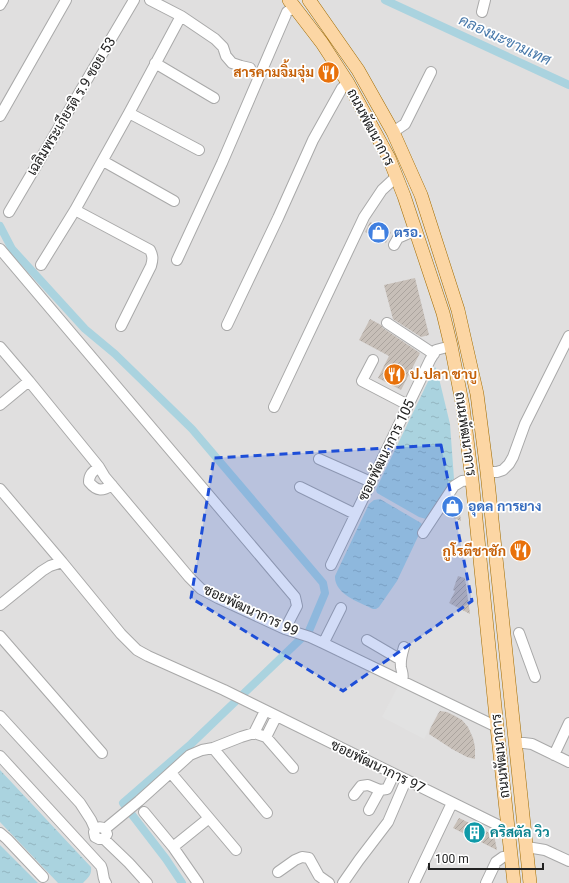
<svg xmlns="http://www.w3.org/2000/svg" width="569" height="883" font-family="Roboto,Sarabun,sans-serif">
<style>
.residential{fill:#e0dfdf}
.parking{fill:#e2e2e2}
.water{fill:url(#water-ripples)}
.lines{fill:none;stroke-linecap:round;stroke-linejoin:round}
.canal{stroke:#aad3df;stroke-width:8}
.building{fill:url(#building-hatch)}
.minor-casing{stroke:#a9a9a9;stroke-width:12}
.major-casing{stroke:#a06b00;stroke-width:14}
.minor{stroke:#fff;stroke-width:10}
.major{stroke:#fcd6a4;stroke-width:13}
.marked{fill:#1d4ed8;fill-opacity:0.2;stroke:#1d4ed8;stroke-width:3;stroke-dasharray:8 5;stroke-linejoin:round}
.labels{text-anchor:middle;stroke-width:3.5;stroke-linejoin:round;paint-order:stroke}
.food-label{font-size:14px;font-weight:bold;fill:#c56008;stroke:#fff;text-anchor:end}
.street-label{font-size:14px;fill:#222;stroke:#fff}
.shop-label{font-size:14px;font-weight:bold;fill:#366cbe;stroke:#fff;text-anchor:start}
.culture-label{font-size:14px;font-weight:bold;fill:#0d838f;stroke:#fff;text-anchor:start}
.water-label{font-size:15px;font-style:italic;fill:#4a7aab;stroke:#fff}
</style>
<defs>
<pattern id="water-ripples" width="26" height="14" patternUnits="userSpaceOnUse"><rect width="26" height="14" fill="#aad3df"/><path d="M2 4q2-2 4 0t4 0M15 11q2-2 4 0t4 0" fill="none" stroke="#92b5bf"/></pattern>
<pattern id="building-hatch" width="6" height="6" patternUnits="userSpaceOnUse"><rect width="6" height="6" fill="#c7bfb8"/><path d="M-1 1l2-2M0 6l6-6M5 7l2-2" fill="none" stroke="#aba49e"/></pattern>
</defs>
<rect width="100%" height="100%" fill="#f2efe9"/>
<path class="residential" d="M 0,0 L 569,0 L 569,883 L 0,883 Z"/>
<path class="parking" d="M 399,684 L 441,706 L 424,739 L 382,717 Z"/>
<path class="water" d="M 435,367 L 437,370 L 450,424 L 454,479 L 430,517 L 426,519 L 419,517 L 377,493 L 376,490 L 378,485 Z
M 380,499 L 421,523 L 423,526 L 397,581 L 379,607 L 376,609 L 373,609 C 359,602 334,594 335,576 L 369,504 L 374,500 Z
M 0,770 L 91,867 C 92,875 88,878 83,883 L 58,883 L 0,822 Z
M 0,845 L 38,883 L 0,883 Z"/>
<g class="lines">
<path class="canal" d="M 385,0 L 569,85
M 0,226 L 12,249 L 85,329 L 115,354 L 192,429 L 323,583 L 325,593 L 309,631 L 191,744 L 123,803 L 166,859 L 182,883"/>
</g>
<path class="building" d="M 370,222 L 391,232 L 386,243 L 365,232 Z
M 415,278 L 429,335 L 421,337 L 393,319 L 384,285 Z
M 370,319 L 381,325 L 383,328 L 420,353 L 401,390 L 378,378 L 389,356 L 359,340 Z
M 454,498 L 458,500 L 461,521 L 443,514 Z
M 519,542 L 529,547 L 522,560 L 512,555 Z
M 458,576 L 465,578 L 470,614 L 449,603 L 455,591 L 453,590 Z
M 440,711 L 447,712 L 455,716 L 462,720 L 468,727 L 473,738 L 475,747 L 475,759 L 467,757 L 452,749 L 429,734 L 430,729 L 438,714 Z
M 459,818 L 494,835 L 497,850 L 453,828 Z"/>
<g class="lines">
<defs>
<path id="minor" d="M 150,0 L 181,16 L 215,39 L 223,47 L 226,56 L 232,63 L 241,66 L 250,68
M 0,5 L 3,0
M 482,12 L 485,0
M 155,63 L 214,98
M 129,113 L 199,150
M 0,116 L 66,0
M 393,132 L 405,124 L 431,72
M 103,161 L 174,201
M 75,210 L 150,250 C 153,256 153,259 151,266 L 121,326
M 9,212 L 134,0
M 394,245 L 398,238 L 416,230
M 0,249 L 295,597 L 297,606 L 285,629
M 177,260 L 222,163 L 287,12 L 294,7
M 41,265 L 75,210 L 129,113 L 181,16
M 387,323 L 434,354
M 227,325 L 278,218 L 313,140 L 342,88 L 348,83
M 0,347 L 29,381 L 99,467 L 105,477 L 189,577 L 201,589 L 218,598 L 285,629 L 310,637 L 323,643 L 497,727
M 373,360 L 362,381 L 408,405
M 0,405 L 29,381
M 274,407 L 364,217 L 382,190 L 396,177
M 319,459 L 371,482
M 99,467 C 92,472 89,475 89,482 C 97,492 103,491 112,485
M 487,472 L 497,472 L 503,470 L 509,464 L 513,457 L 525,424 L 569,336
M 300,487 L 355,514
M 0,489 L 62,562
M 423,533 L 454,486 L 462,481 L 472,480
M 331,565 L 430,360 L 436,350 L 451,346
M 0,605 L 42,571 L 50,566 L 62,562 L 121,634 L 137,650 L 148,656 L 224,690 L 508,830
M 519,633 L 535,677
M 0,636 L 102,753
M 367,640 L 401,660
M 323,643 L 326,638 L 341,608
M 402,681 C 404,675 402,673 401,667 C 400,660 402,654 404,647
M 0,716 L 80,803 L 91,820 L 95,829
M 254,733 L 265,711
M 266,737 L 276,717
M 515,743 L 524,743 L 532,744 L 569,762
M 213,748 L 267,813
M 554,755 L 569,723
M 0,756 L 101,866 C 104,872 102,878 106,883
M 171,773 L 236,850
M 354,795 L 361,786 L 368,785 L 380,790 L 387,789 L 394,774
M 369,810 L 380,790
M 144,812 L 173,847 L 198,883
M 105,829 L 139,801 L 190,755 L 202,750 L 213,748 L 241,737 L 254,733 L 266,737 L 293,768
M 0,833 L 7,839 L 43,877
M 104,839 L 107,834 L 105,829 C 100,826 96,827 94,832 L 95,837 L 99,839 L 104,839 L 129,863 L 147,883
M 173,847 L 209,818
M 527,847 L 545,850 L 569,861
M 278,872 L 295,860 L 302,857 L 309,858 L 319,876 L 329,883
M 343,883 L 359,860 L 388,822 L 406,780
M 414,883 L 452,803
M 486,883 L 496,862 L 503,857 L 511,855"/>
<path id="major" d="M 289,0 L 322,43 L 348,83 L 389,158 L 404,196 L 443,313 L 451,346 L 463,407 L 472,480 L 497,727 L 514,883
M 309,0 L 358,70 L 393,132 L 421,195 L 458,310 L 477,394 L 487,472 L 530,883"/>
</defs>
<use href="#minor" class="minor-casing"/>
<use href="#major" class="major-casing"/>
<use href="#minor" class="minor"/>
<use href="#major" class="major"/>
</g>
<path class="marked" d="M 441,445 L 472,601 L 343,691 L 191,598 L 214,458 Z"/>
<defs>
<symbol id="restaurant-disc" viewBox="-11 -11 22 22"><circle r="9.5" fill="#e8710a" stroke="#fff"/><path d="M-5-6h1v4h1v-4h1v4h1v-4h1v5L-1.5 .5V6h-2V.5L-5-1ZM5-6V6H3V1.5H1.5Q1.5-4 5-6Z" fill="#fff"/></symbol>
<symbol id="shop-disc" viewBox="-11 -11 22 22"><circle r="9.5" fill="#3f7fe0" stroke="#fff"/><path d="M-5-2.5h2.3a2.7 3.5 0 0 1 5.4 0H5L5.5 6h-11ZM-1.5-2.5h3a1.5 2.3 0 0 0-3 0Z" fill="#fff"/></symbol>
<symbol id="building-disc" viewBox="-11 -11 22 22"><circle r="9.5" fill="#0f9aa8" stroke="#fff"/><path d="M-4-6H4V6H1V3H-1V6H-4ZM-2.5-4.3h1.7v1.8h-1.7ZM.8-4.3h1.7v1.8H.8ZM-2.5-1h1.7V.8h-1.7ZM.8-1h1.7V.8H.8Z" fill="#fff"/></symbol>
</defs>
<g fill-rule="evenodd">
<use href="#restaurant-disc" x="316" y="60" width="25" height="25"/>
<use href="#shop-disc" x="366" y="220" width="25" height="25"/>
<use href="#restaurant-disc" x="382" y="362" width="25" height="25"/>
<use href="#shop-disc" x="440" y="494" width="25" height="25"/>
<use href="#restaurant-disc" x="508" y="538" width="25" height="25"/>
<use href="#building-disc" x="462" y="820" width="25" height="25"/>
</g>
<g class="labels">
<g class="food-label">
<text x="314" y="77">สารคามจิ้มจุ่ม</text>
<text x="410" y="379" text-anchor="start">ป.ปลา ชาบู</text>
<text x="506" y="556">กูโรตีชาชัก</text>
</g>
<g class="street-label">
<text transform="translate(71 106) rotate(-59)" y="5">เฉลิมพระเกียรติ ร.9 ซอย 53</text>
<text transform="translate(371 127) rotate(62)" y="5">ถนนพัฒนาการ</text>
<text transform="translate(466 434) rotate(82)" y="5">ถนนพัฒนาการ</text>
<text transform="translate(386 450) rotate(-64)" y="5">ซอยพัฒนาการ 105</text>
<text transform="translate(251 610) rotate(25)" y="5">ซอยพัฒนาการ 99</text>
<text transform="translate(500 756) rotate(-96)" y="5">ถนนพัฒนาการ</text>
<text transform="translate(378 766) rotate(26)" y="5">ซอยพัฒนาการ 97</text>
</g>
<g class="shop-label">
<text x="394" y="237">ตรอ.</text>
<text x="468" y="511">อุดล การยาง</text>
</g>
<g class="culture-label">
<text x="490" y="837">คริสตัล วิว</text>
</g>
<g class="water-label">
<text transform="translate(505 40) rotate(25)" y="5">คลองมะขามเทศ</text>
</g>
</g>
<path d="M429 863v6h114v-6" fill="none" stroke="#222222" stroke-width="2"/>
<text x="435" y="863" font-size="12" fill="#222222" stroke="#ffffff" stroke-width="3" paint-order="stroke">100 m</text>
</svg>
